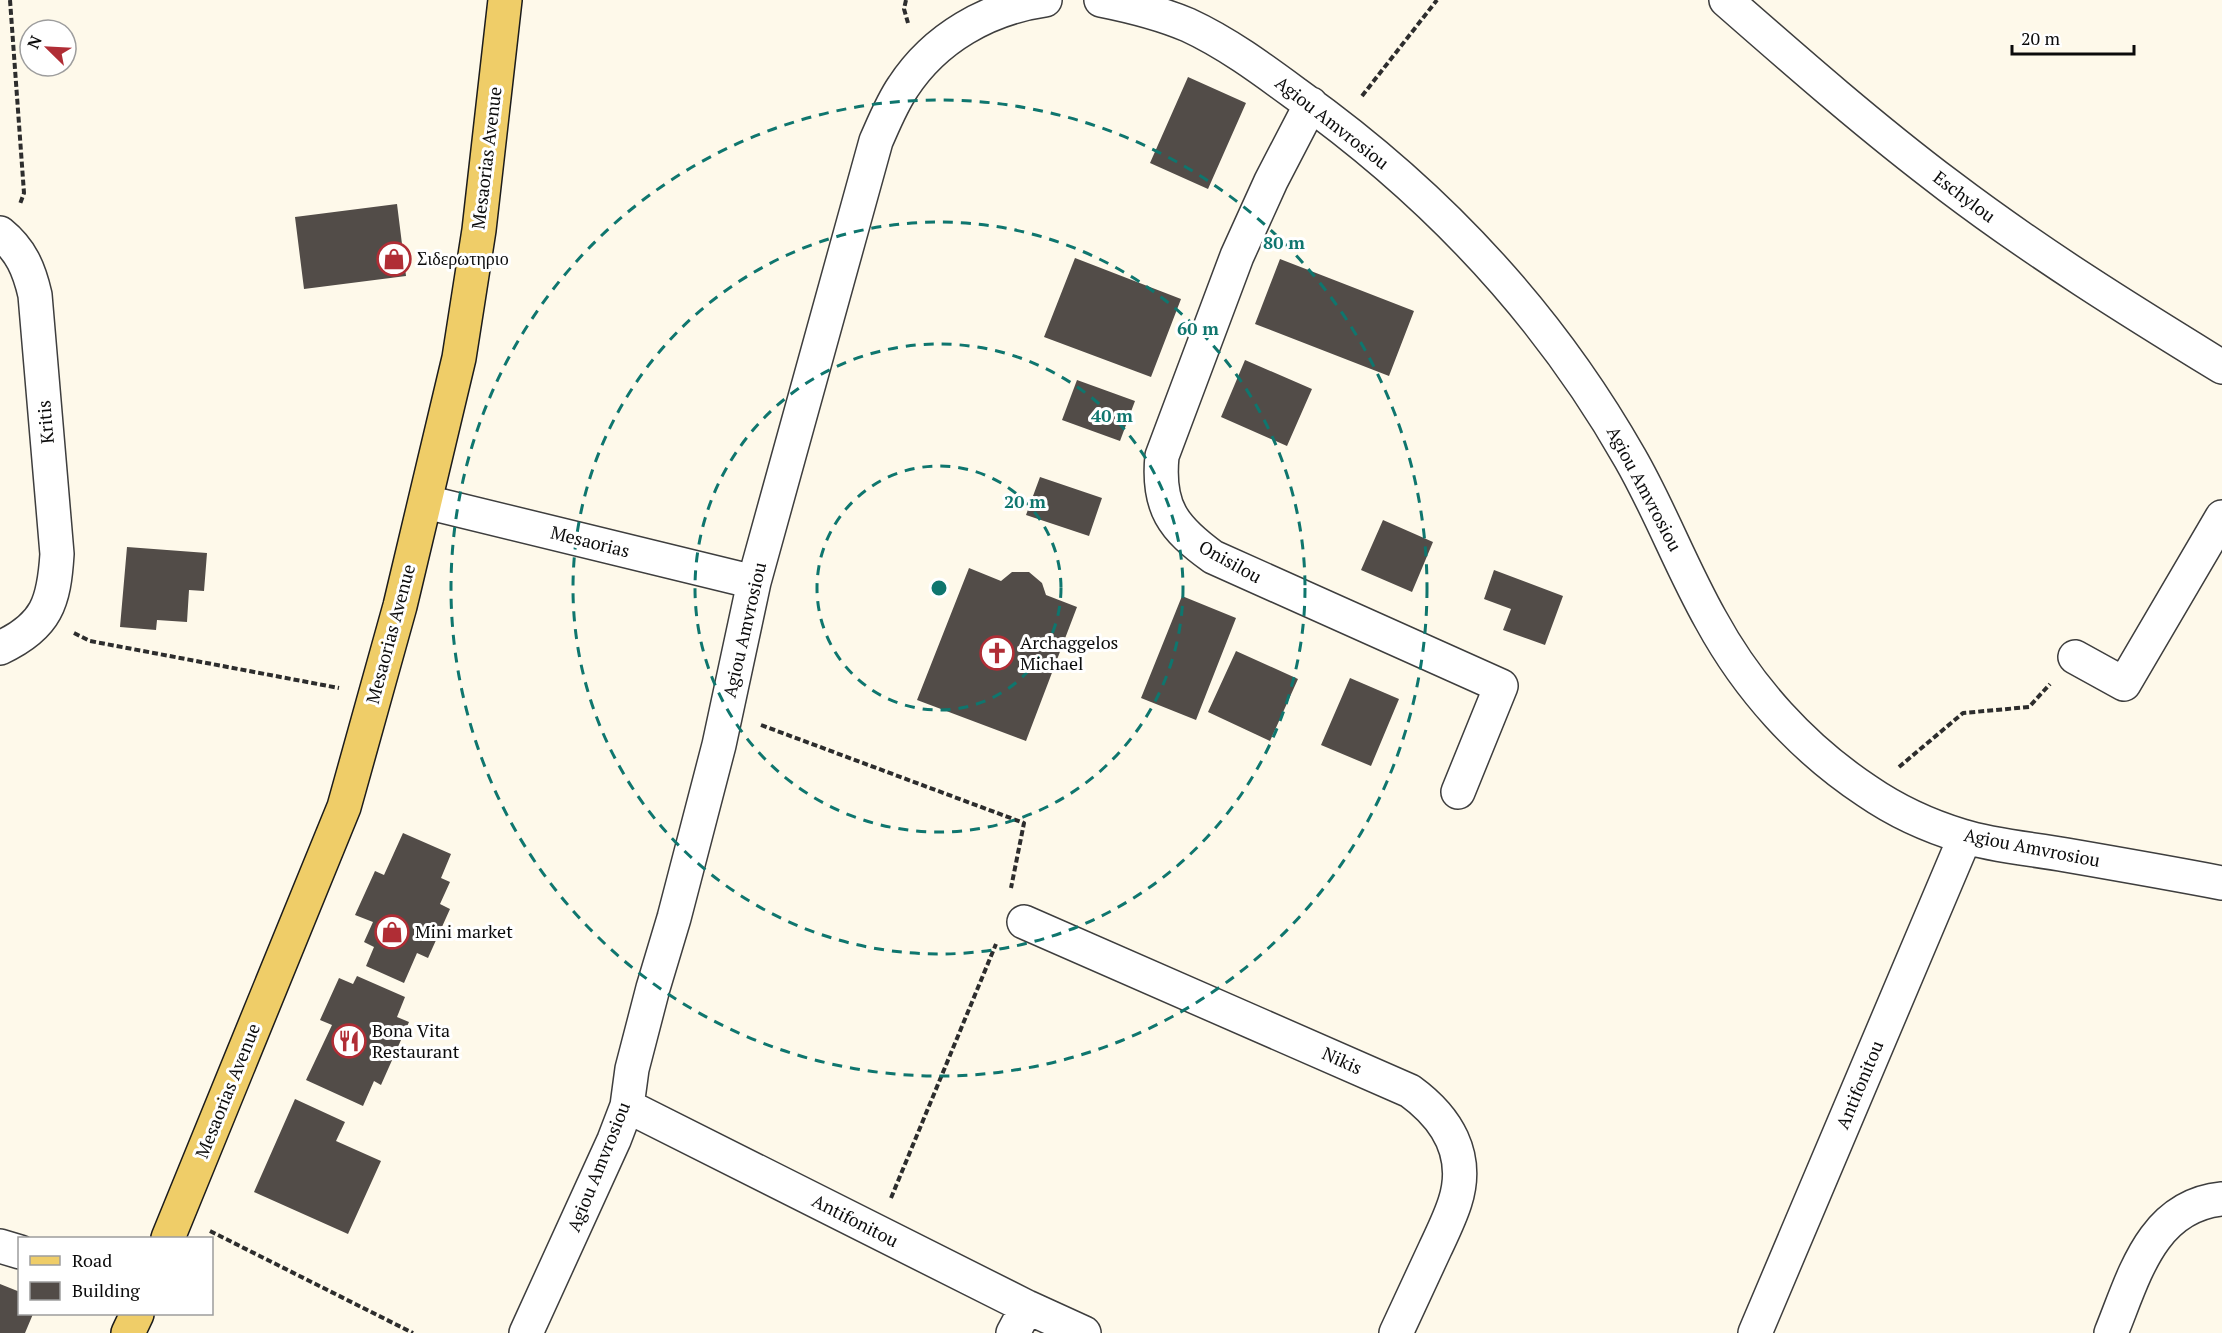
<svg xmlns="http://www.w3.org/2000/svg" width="2222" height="1333" font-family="'PT Serif',serif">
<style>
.building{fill:#524c48}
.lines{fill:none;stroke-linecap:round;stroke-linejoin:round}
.minor-casing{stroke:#3e3e3e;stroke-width:36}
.major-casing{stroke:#1c1c1c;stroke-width:36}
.path{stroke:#2d2d2d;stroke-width:4;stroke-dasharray:6 3;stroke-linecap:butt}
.minor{stroke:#fff;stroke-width:33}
.major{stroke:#efcd68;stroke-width:33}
.ring{fill:none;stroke:#0f766e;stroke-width:3;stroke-dasharray:10 8}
.labels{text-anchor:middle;stroke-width:6;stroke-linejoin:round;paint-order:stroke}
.street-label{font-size:18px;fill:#0b0b0b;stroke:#fff}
.poi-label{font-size:18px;fill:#0b0b0b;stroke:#fff;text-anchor:start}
.centre{fill:#0f766e;stroke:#fff;stroke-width:3}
.ring-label{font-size:18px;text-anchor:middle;font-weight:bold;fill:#0f766e;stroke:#fff;stroke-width:6;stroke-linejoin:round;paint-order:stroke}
</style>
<rect width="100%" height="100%" fill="#fef9ea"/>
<path class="building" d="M 1188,77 L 1246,103 L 1208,189 L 1150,163 Z
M 397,204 L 406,276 L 304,289 L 295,217 Z
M 1075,258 L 1181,299 L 1151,377 L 1044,337 Z
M 1280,259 L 1414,311 L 1389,376 L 1255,324 Z
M 1245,360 L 1312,389 L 1287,446 L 1221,417 Z
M 1077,380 L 1135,401 L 1120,441 L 1062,420 Z
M 1040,477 L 1102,498 L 1089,536 L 1026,515 Z
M 1383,520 L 1433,542 L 1412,592 L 1361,570 Z
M 127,547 L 207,553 L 204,591 L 189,590 L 187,622 L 157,620 L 156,630 L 120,627 Z
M 969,568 L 1001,581 L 1012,572 L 1029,572 L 1042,583 L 1046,595 L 1077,607 L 1026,741 L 917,700 Z
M 1494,570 L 1563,596 L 1545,645 L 1503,630 L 1511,609 L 1484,599 Z
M 1182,596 L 1236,618 L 1196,720 L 1141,698 Z
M 1236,651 L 1298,679 L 1270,741 L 1208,712 Z
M 1350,678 L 1399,699 L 1371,766 L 1321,745 Z
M 403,833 L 451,854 L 441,878 L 450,882 L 440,904 L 450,909 L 428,958 L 417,953 L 404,983 L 366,966 L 374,947 L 364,942 L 373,922 L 355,915 L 375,871 L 384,875 Z
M 357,976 L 405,997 L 397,1017 L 409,1022 L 381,1085 L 374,1081 L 363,1106 L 306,1080 L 332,1025 L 320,1020 L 339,978 L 353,984 Z
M 295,1099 L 345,1122 L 336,1141 L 381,1161 L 348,1234 L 254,1192 Z
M 0,1284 L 20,1292 L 20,1314 L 33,1314 L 25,1333 L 0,1333 Z"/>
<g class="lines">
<defs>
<path id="minor" d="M 1101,0 C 1131,6 1160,13 1188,25 C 1227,43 1262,69 1296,94 C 1432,191 1547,312 1630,458 C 1660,510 1681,567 1711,620 C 1748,688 1802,748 1867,791 C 1896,811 1929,826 1962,836 C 1994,846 2033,849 2066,855 C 2118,864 2170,873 2222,883
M 1726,0 C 1799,64 1872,128 1949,186 C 2036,252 2129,310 2222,367
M 1311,104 L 1271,181 L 1237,256 L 1162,456 C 1157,507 1173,528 1213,557 L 1501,686 L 1458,792
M 0,233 C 21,250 29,269 35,295 L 57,554 C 54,602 47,626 0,648
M 426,502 L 754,582
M 2075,657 L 2124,684 L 2222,517
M 1024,922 L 1410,1091 C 1447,1118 1470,1155 1455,1202 C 1450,1218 1442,1234 1435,1249 C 1422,1277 1409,1305 1396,1333
M 627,1106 L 1027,1307 L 1084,1333
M 0,1246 L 20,1252
M 526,1333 L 614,1140 L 627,1106 L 632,1069 L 653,988 L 674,918 L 719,745 L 754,582 L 876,141 C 884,123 892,103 903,87 C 935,38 988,8 1045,0
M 1013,1333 L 1027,1307
M 1755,1333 L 1965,837
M 2111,1333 C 2134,1277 2151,1206 2222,1199"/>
<path id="major" d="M 168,1238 L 344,807 L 400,606 L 459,358 L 479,230 L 505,0
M 128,1333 L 137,1314"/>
</defs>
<use href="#minor" class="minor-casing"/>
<use href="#major" class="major-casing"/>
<path class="path" d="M 10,0 L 24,193 L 20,204
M 906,0 L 904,9 L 908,23
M 1362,96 L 1437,0
M 74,633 L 90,641 L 339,688
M 761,725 L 1024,823 L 1011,888
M 1899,767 L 1963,713 L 2029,707 L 2050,684
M 891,1198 L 996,944
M 210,1231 L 413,1333"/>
<use href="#minor" class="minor"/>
<use href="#major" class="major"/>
</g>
<g class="ring">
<circle cx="939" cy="588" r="122"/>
<circle cx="939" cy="588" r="244"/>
<circle cx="939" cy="588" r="366"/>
<circle cx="939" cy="588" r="488"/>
</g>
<defs>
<symbol id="shop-ring" viewBox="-11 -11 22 22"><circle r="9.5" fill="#fff" stroke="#b02d35" stroke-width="1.5"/><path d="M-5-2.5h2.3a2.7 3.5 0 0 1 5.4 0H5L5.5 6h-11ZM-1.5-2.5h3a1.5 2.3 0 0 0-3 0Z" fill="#b02d35"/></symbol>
<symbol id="church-ring" viewBox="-11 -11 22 22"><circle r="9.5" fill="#fff" stroke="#b02d35" stroke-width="1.5"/><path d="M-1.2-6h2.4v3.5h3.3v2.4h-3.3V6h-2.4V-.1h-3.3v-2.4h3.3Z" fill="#b02d35"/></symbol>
<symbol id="restaurant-ring" viewBox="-11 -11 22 22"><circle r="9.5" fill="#fff" stroke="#b02d35" stroke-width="1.5"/><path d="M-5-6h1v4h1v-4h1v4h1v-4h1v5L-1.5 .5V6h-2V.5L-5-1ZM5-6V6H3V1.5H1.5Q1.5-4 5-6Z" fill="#b02d35"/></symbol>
</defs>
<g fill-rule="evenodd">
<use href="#shop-ring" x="375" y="240" width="38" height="38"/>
<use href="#church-ring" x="978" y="634" width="38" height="38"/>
<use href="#shop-ring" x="373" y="913" width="38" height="38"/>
<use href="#restaurant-ring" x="330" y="1022" width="38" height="38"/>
</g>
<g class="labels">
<g class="street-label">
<text transform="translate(1332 123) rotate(38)" y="6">Agiou Amvrosiou</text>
<text transform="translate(487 158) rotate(-83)" y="6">Mesaorias Avenue</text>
<text transform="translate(1964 197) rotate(37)" y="6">Eschylou</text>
<text transform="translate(46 422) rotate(-95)" y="6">Kritis</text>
<text transform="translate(1644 489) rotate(62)" y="6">Agiou Amvrosiou</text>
<text transform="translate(590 542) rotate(14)" y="6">Mesaorias</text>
<text transform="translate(1230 562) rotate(29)" y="6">Onisilou</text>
<text transform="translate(745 630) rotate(-77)" y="6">Agiou Amvrosiou</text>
<text transform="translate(391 634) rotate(-75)" y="6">Mesaorias Avenue</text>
<text transform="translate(2032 848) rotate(11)" y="6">Agiou Amvrosiou</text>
<text transform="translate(1342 1061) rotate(24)" y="6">Nikis</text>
<text transform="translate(1860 1085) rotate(-67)" y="6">Antifonitou</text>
<text transform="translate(228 1091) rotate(-68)" y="6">Mesaorias Avenue</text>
<text transform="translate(599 1167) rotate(-68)" y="6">Agiou Amvrosiou</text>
<text transform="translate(855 1221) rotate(27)" y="6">Antifonitou</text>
</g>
<g class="poi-label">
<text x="417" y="265">Σιδερωτηριο</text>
<text x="1020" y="649">Archaggelos<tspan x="1020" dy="21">Michael</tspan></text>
<text x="415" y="938">Mini market</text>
<text x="372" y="1037">Bona Vita<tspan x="372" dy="21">Restaurant</tspan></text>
</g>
</g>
<circle cx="939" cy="588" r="9" class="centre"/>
<g class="ring-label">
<text x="1284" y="249">80 m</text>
<text x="1198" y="335">60 m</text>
<text x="1112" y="422">40 m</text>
<text x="1025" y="508">20 m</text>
</g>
<rect x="18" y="1237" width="195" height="78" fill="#ffffff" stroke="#9d9d9d" stroke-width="1.5"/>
<rect x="30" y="1256" width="30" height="9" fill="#efcd68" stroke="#9d9d9d" stroke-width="1.5"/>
<text x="72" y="1267" font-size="18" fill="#0b0b0b">Road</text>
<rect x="30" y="1282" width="30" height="18" fill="#524c48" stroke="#9d9d9d" stroke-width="1.5"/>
<text x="72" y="1297" font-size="18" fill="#0b0b0b">Building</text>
<g transform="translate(48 48) rotate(294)"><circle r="28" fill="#ffffff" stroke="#9d9d9d" stroke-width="1.5"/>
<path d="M0-4.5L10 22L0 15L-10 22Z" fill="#b02d35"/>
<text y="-9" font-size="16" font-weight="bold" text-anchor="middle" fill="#0b0b0b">N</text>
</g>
<path d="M2012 45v9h122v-9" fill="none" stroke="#0b0b0b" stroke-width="3"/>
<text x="2021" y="45" font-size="18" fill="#0b0b0b" stroke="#ffffff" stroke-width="4.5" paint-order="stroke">20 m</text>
</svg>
